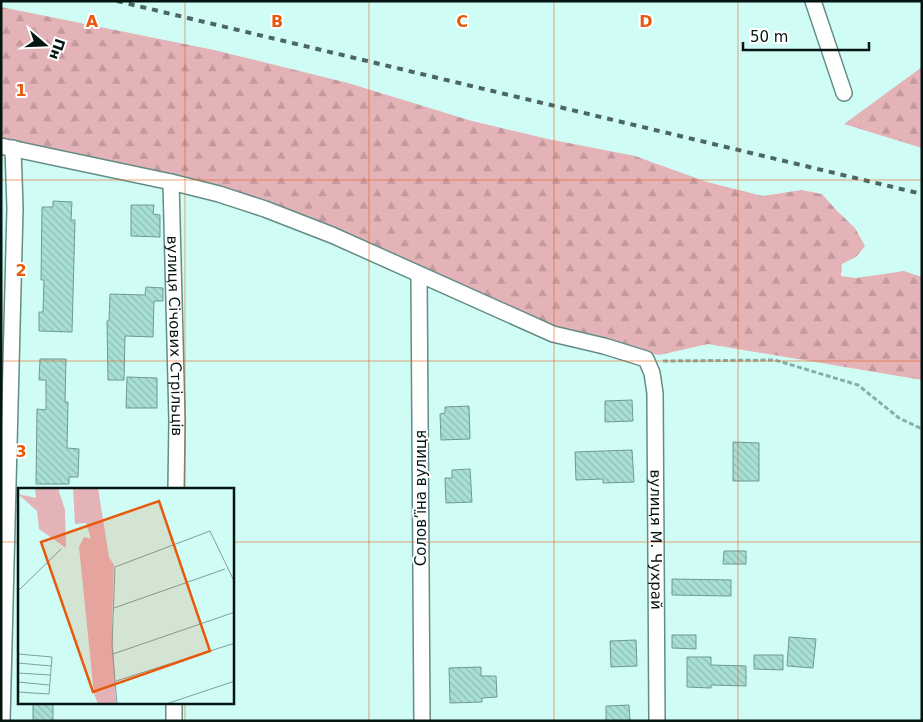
<svg xmlns="http://www.w3.org/2000/svg" width="923" height="722" font-family="'DejaVu Sans',sans-serif">
<style>
.forest{fill:url(#forest-firs)}
.building{fill:url(#building-back-hatch);stroke:#6f9992}
.lines{fill:none;stroke-linecap:round;stroke-linejoin:round}
.minor-casing{stroke:#638c86;stroke-width:18}
.path{stroke:#8aaea7;stroke-width:3;stroke-dasharray:5 2.5;stroke-linecap:butt}
.minor{stroke:#fff;stroke-width:15}
.rail{stroke:#4c6661;stroke-width:4;stroke-dasharray:6 6;stroke-linecap:butt}
.grid{fill:none;stroke:#e8590c;stroke-width:1;stroke-opacity:0.55}
.labels{text-anchor:middle;stroke-width:4;stroke-linejoin:round;paint-order:stroke}
.street-label{font-size:15px;fill:#051512;stroke:#fff}
.inset-road{fill:none;stroke:#7ea09a;stroke-width:1}
.view{fill:#e8590c;fill-opacity:0.15;stroke:#e8590c;stroke-width:2.5}
.inset-edge{fill:none;stroke:#051512;stroke-width:2.5}
.grid-label{font-size:16px;text-anchor:middle;font-weight:bold;fill:#e8590c;stroke:#fff;stroke-width:4;stroke-linejoin:round;paint-order:stroke}
</style>
<defs>
<pattern id="forest-firs" width="22" height="20" patternUnits="userSpaceOnUse" patternTransform="scale(1.25)"><rect width="22" height="20" fill="#e4b3b8"/><path d="M5 1l3.5 6h-7zM16 11l3.5 6h-7z" fill="#c2999d"/></pattern>
<pattern id="building-back-hatch" width="6" height="6" patternUnits="userSpaceOnUse" patternTransform="scale(1.25)"><rect width="6" height="6" fill="#a8dfd6"/><path d="M-1 5l2 2M0 0l6 6M5-1l2 2" fill="none" stroke="#8fbeb7"/></pattern>
</defs>
<rect width="100%" height="100%" fill="#cffdf5"/>
<path class="forest" d="M 1,7 L 214,50 L 348,83 L 472,121 L 548,139 L 635,156 L 707,182 L 763,196 L 801,190 L 822,194 L 836,210 L 855,228 L 865,246 L 856,257 L 842,264 L 841,276 L 856,278 L 904,271 L 922,277 L 922,380 L 708,344 L 659,355 L 550,327 L 348,236 L 1,138 Z
M 922,67 L 922,148 L 844,124 Z"/>
<path class="building" d="M 53,201 L 72,202 L 71,220 L 75,220 L 72,332 L 39,331 L 39,312 L 43,312 L 44,280 L 41,280 L 42,207 L 53,207 Z
M 131,205 L 154,205 L 153,214 L 160,215 L 160,237 L 131,236 Z
M 146,287 L 163,288 L 163,301 L 154,301 L 153,337 L 125,336 L 124,380 L 108,380 L 107,321 L 109,321 L 110,294 L 145,295 Z
M 40,359 L 66,359 L 65,402 L 68,402 L 67,448 L 79,449 L 78,477 L 69,477 L 69,484 L 36,484 L 37,409 L 46,410 L 46,380 L 39,380 Z
M 127,377 L 157,378 L 157,408 L 126,408 Z
M 632,400 L 633,421 L 605,422 L 605,401 Z
M 469,406 L 470,439 L 441,440 L 440,414 L 445,413 L 445,407 Z
M 733,442 L 759,443 L 759,481 L 733,481 Z
M 632,450 L 634,482 L 603,483 L 603,479 L 576,480 L 575,452 Z
M 470,469 L 472,502 L 446,503 L 445,478 L 452,478 L 452,470 Z
M 724,551 L 746,551 L 746,564 L 723,564 Z
M 672,579 L 731,580 L 731,596 L 672,595 Z
M 672,635 L 696,635 L 696,649 L 672,648 Z
M 789,637 L 816,639 L 813,668 L 787,666 Z
M 636,640 L 637,666 L 611,667 L 610,641 Z
M 754,655 L 783,655 L 783,670 L 754,669 Z
M 687,657 L 711,657 L 711,665 L 746,666 L 746,686 L 711,685 L 711,688 L 687,687 Z
M 481,667 L 481,676 L 496,676 L 497,697 L 482,698 L 482,702 L 450,703 L 449,668 Z
M 33,704 L 53,704 L 53,721 L 33,721 Z
M 629,705 L 630,721 L 606,721 L 606,706 Z"/>
<g class="lines">
<defs>
<g id="minor">
<path d="M 813,1 L 844,93"/>
<path id="s1" d="M 1,146 L 171,182 L 219,194 L 265,209 L 332,235 L 553,334 L 604,346 L 646,359 L 652,373 L 655,393 L 657,721"/>
<path id="s2" d="M 171,182 L 177,421 L 176,490"/>
<path d="M 419,275 L 422,721"/>
<path d="M 2,721 L 15,208 L 13,148"/>
<path d="M 174,721 L 174,703"/>
</g>
</defs>
<use href="#minor" class="minor-casing"/>
<path class="path" d="M 663,361 L 775,360 L 858,385 L 899,418 L 922,429"/>
<use href="#minor" class="minor"/>
<path class="rail" d="M 117,1 L 922,194"/>
</g>
<path class="grid" d="M 185,1 L 185,490M 369,1 L 369,721M 554,1 L 554,721M 738,1 L 738,721M 1,180 L 922,180M 1,361 L 922,361M 1,542 L 19,542M 232,542 L 922,542M 185,703 L 185,721"/>
<g class="labels">
<g class="street-label">
<text dy="5" stroke="none"><textPath href="#s2" startOffset="154">вулиця Січових Стрільців</textPath></text>
<text transform="translate(421 498) rotate(-90)" y="5">Соловʼїна вулиця</text>
<text dy="5" stroke="none"><textPath href="#s1" startOffset="864">вулиця М. Чухрай</textPath></text>
</g>
</g>
<g transform="translate(18 488)">
<rect width="216" height="216" fill="#cffdf5"/>
<path d="M 17,0 L 40,0 L 47,22 L 48,60 L 21,41 L 19,23 L 0,6 L 18,10 ZM 55,0 L 80,0 L 91,69 L 96,77 L 94,134 L 98,216 L 80,216 L 76,206 L 61,59 L 66,49 L 73,51 L 68,35 L 57,36 Z" fill="#e4b3b8"/>
<path class="inset-road" d="M 0,103 L 43,61M 96,120 L 207,81M 0,166 L 34,169 L 31,206 L 0,204M 95,166 L 217,124M 0,175 L 33,178M 0,185 L 32,187M 98,193 L 217,155M 0,194 L 31,197M 99,216 L 94,157 L 97,79 L 192,43 L 217,95M 148,216 L 217,193"/>
<path class="view" d="M 141,13 L 192,163 L 75,204 L 23,54 Z"/>
<rect width="216" height="216" class="inset-edge"/>
</g>
<g class="grid-label">
<text x="92" y="27">A</text>
<text x="277" y="27">B</text>
<text x="462" y="27">C</text>
<text x="646" y="27">D</text>
<text x="21" y="96">1</text>
<text x="21" y="276">2</text>
<text x="21" y="457">3</text>
</g>
<rect width="923" height="722" fill="none" stroke="#051512" stroke-width="5"/>
<g transform="translate(45 45) rotate(109)" stroke="#ffffff" stroke-width="4" paint-order="stroke">
<path d="M0-4L9 19L0 12L-9 19Z" fill="#051512"/>
<text y="-8" font-size="14" font-weight="bold" text-anchor="middle" fill="#051512">Пн</text>
</g>
<path d="M743 42v8h126v-8" fill="none" stroke="#051512" stroke-width="2.5"/>
<text x="750" y="42" font-size="15" fill="#051512" stroke="#ffffff" stroke-width="4" paint-order="stroke">50 m</text>
</svg>
